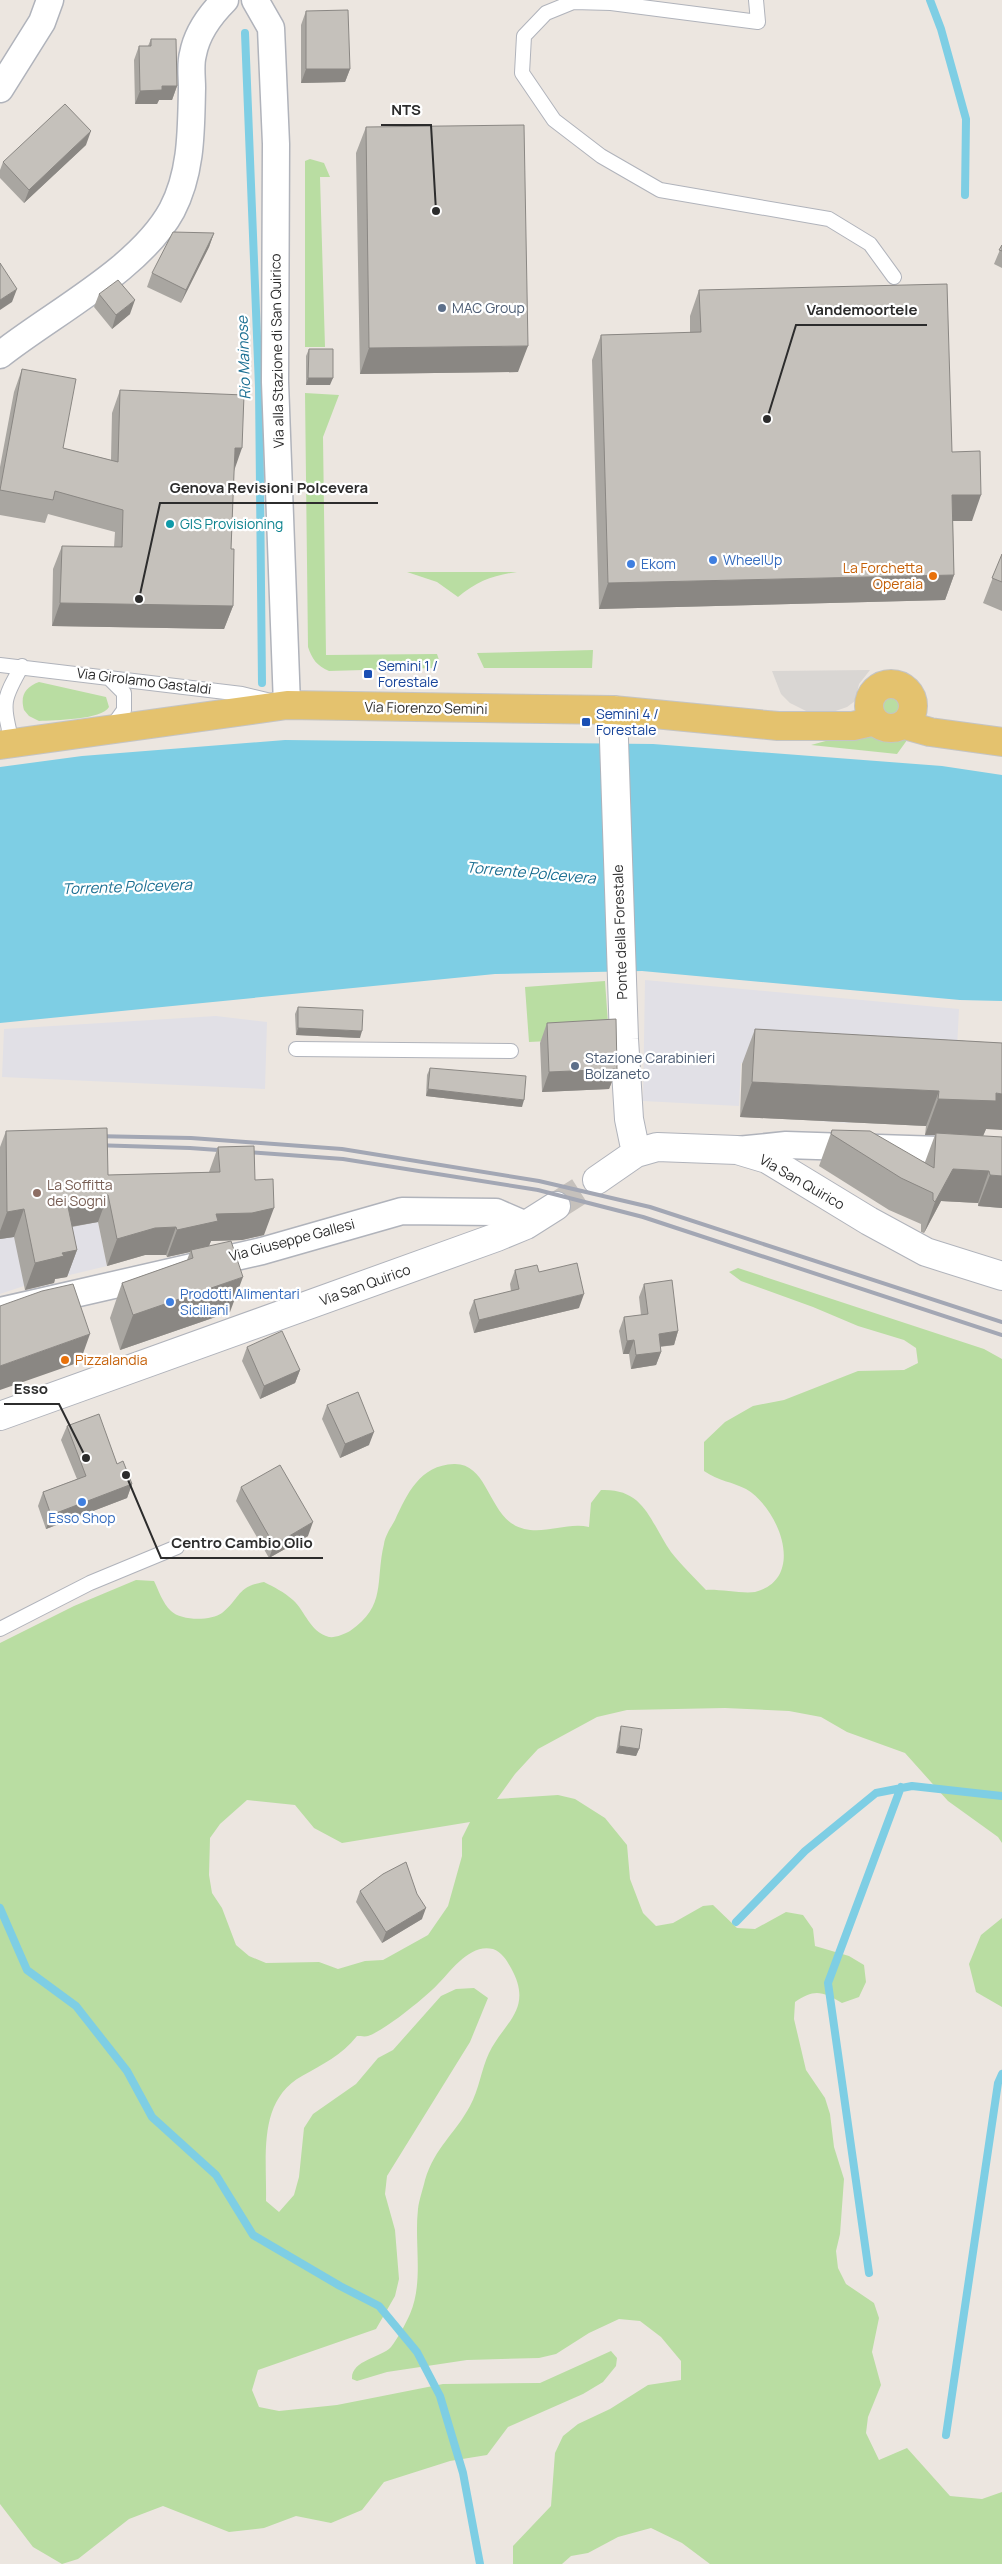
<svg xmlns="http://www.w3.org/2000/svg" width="1002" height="2564" font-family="Manrope,sans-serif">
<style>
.industrial{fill:#e1e0e6}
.green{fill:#b9dda2;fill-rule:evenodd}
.plaza{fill:#d9d6d3}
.water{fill:#7ecee4}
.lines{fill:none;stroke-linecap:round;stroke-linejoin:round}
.stream{stroke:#7ecee4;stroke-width:8}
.secondary-tunnel{stroke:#c6c1bc;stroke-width:28;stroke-dasharray:28 14;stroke-linecap:butt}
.service-casing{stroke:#b0b3bb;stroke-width:16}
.minor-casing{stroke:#b0b3bb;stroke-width:29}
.secondary-casing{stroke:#b0b3bb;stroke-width:30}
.primary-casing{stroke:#c4c4c4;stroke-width:30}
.service{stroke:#fff;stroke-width:14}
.minor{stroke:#fff;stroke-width:26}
.secondary{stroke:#fff;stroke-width:28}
.primary{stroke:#e4c26e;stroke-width:28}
.rail{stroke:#a3a7b4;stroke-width:4}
.wall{fill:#a9a6a1}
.shaded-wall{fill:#8a8783}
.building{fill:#c5c1bb;stroke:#8a8783}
.service-dot{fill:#5c6f8a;stroke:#fff;stroke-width:2}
.culture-dot{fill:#0f9aa8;stroke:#fff;stroke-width:2}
.shop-dot{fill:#3f7fe0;stroke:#fff;stroke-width:2}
.food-dot{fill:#e8710a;stroke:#fff;stroke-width:2}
.transit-dot{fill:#1a4fb4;stroke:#fff;stroke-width:2}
.education-dot{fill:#8d6e63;stroke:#fff;stroke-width:2}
.labels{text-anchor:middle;stroke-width:4.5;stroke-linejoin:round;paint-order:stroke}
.service-label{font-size:14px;fill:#4e5e75;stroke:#fff;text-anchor:start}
.street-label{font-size:14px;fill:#2c2c2c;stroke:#fff}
.culture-label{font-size:14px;fill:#0d838f;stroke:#fff;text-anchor:start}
.shop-label{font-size:14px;fill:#366cbe;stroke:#fff;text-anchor:start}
.food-label{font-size:14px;fill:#c56008;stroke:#fff;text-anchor:end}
.transit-label{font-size:14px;fill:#164399;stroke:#fff;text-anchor:start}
.education-label{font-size:14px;fill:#785e54;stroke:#fff;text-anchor:start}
.water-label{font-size:15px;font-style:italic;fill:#1b6f92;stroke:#fff}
.leader{fill:none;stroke:#2c2c2c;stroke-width:2}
.callout-dot{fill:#2c2c2c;stroke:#fff;stroke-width:2}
.callout-label{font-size:15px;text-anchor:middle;font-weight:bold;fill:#2c2c2c;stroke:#fff;stroke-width:4.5;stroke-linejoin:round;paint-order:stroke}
</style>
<rect width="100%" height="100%" fill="#ece6e0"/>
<path class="industrial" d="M 645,980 L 959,1009 L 957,1049 L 852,1069 L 850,1123 L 819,1121 L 822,1067 L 741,1063 L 739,1106 L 643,1101 Z
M 216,1016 L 267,1022 L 265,1089 L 2,1077 L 4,1029 Z
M 97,1155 L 98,1222 L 107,1266 L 24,1286 L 0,1294 L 0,1158 Z"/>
<path class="green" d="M 310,159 L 324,163 L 330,177 L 320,177 L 325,347 L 305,347 L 305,161 Z
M 305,393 L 339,395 L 323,437 L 326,655 L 437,654 L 439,660 L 433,668 L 329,671 C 317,666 312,659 308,647 Z
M 407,572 L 517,572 C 494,575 477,581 458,597 L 437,582 Z
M 593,650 L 592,668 L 484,668 L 477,653 Z
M 39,682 L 106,697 L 109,707 C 102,720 54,720 39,721 L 29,716 L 24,710 C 20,696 25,687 39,682 Z
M874 705a18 18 0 1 1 36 0a18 18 0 1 1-36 0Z
M 880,732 L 910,736 L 897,754 L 811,745 L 844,736 Z
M 605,981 L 609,1038 L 529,1042 L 525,987 Z
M 738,1268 L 984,1349 L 1002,1359 L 1002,1843 L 998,1837 L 948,1801 L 905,1753 L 847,1732 L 821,1717 L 789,1711 L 725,1708 L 627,1710 L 597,1717 L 538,1749 L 515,1774 L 497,1799 L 558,1795 L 575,1799 L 605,1818 L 627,1845 L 630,1879 L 643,1913 L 656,1926 L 673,1923 L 703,1906 L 713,1905 L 737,1928 L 755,1929 L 786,1912 L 803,1915 L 813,1929 L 815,1946 L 849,1956 L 864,1965 L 866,1982 L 859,1997 L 842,2003 C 822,1991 814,1989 795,2002 L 794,2019 L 806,2070 L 825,2098 L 830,2114 L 834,2147 L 844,2179 L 840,2234 L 836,2251 L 838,2268 L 846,2284 L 874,2303 L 879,2318 L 872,2352 L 881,2385 L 868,2417 L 866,2433 L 879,2460 L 907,2448 L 950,2496 L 982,2499 L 1002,2492 L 1002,2564 L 710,2564 L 682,2543 L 651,2528 L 618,2537 L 588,2553 L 571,2556 L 562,2564 L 513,2564 L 513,2546 L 551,2506 L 555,2453 L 563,2436 L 578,2424 L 610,2409 L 648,2385 L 681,2380 L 681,2361 L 661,2337 L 640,2321 L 619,2319 L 589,2333 L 556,2354 L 539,2358 L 467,2360 L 387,2372 L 357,2381 L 352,2379 C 351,2360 381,2358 391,2347 C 398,2338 405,2325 410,2314 C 424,2281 414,2244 418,2209 C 419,2200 423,2189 425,2180 C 435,2147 455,2134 470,2106 C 479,2090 481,2070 489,2053 C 504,2022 534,2009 511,1968 C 507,1961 502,1952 493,1949 C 470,1943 451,1971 438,1984 C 426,1997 384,2031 368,2036 C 365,2037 360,2036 357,2036 C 341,2056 323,2064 302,2076 C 257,2101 267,2157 266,2201 L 279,2212 L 294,2195 L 299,2177 L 304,2128 L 313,2114 L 356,2084 L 378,2058 L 393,2050 L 441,1996 L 456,1989 L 474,1988 L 488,1998 L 470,2042 L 387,2176 L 385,2194 L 395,2230 L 399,2279 L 395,2296 L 376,2329 L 258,2370 L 252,2390 L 259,2407 L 279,2411 L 337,2405 L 443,2384 L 540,2383 L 611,2351 L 617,2358 L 616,2366 L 603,2382 L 583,2394 L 508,2427 L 487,2455 L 450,2461 L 384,2482 L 362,2510 L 331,2523 L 296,2516 L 264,2528 L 229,2532 L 163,2506 L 129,2519 L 78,2559 L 62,2564 L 33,2547 L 0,2504 L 0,1643 L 74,1606 L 136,1580 L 154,1581 C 158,1589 163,1604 171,1611 C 181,1621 211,1621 222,1613 C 241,1598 236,1587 264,1582 C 274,1587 284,1592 293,1600 C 306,1612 309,1631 329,1637 C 335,1638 345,1634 350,1631 C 387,1606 375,1581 384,1544 C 385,1536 391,1527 395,1520 C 407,1494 420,1465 454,1464 C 485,1463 488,1506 511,1523 C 536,1540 564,1521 589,1527 L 591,1503 L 601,1490 C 645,1488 650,1522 671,1552 C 681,1565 694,1577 706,1590 C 719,1589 743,1594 755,1592 C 807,1579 779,1508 746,1489 C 733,1482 718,1481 704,1471 L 704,1442 L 725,1422 L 753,1406 L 784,1400 L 858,1371 L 904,1370 L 918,1363 L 916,1348 L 904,1340 L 858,1326 L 813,1307 L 741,1281 L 729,1272 ZM 247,1800 L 295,1805 L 314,1828 L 342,1843 L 470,1822 L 462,1838 L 462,1856 L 448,1906 L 428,1935 L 383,1960 L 365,1961 L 338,1969 L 319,1962 L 266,1963 L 249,1956 L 236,1945 L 222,1908 L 212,1893 L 209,1875 L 210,1838 L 220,1824 Z
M 1002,1918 L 1002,2007 L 976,1992 L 969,1964 L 981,1935 Z"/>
<path class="plaza" d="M 870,670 L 859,684 L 855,701 L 847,707 L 827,714 L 808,712 L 790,703 L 781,694 L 772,671 Z"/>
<path class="water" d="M 285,740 L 653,744 L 942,766 L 1002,775 L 1002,1001 L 960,1000 L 642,971 L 495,974 L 0,1023 L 0,767 L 82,756 Z"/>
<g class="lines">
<path class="stream" d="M 930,0 L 941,29 L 966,119 L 965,195
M 245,33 L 259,387 L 262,683
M 0,1908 L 27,1970 L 76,2006 L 127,2071 L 152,2117 L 216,2175 L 253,2235 L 340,2286 L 379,2306 L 417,2352 L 440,2396 L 463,2473 L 480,2564
M 736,1922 L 805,1851 L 876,1793 L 912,1786 L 1002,1796
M 869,2273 L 828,1983 L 901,1787
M 946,2435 L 998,2083 L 1002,2074"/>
<path class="secondary-tunnel" d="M 556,1206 L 597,1180"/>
<defs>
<path id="service" d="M 756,0 L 758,22 L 611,3 L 573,2 L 546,13 L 524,36 L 522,73 L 554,120 L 601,156 L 660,190 L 829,219 L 870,244 L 894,277
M 0,665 L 242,694 L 267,700
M 108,677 L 124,693 L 124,710 L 111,728
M 12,743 C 3,703 1,702 22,666
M 296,1049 L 511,1051
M 0,1629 L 90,1583 L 177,1547"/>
<path id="minor" d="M 255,0 L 271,28 L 276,144 L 275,382 L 287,705
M 0,89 L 42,22 L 50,0
M 0,355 C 53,313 140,269 172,210 C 192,172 191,129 192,88 C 192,77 190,64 193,54 C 197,32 210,15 225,0
M 737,1150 L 786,1145 L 1002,1152
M 0,1311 L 262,1251 L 402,1211 L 496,1212 L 526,1225"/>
<path id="secondary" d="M 613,710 L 624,1039 L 629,1119 L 636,1153
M 597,1180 L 636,1153 L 657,1147 L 737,1150 L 767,1159 L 869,1221 L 926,1252 L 1002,1276
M 0,1416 L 497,1237 L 526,1225 L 556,1206"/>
<path id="primary" d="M869 706a22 22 0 1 1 44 0a22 22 0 1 1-44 0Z
M 905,725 L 930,732 L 1002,742
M 0,745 L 287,705 L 613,710 L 778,726 L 853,726 L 875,721"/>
</defs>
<use href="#service" class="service-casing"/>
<use href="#minor" class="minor-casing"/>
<use href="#secondary" class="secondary-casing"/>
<use href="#primary" class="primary-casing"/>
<use href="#service" class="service"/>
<use href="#minor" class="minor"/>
<use href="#secondary" class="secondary"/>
<use href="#primary" class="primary"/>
<path class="rail" d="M 92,1136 L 191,1138 L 342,1149 L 539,1181 L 650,1207 L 1002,1322
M 92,1145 L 190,1148 L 343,1159 L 538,1190 L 643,1217 L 1002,1335"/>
</g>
<path class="wall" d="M 306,11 L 350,69 L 345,82 L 301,83 L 301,25 Z
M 151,39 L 177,86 L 172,100 L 159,100 L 157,104 L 135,104 L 134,60 L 139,46 L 148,46 Z
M 366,127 L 518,372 L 360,374 L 356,153 Z
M 86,145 L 24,203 L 0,178 L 0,170 L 3,162 Z
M 214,233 L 209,247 L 181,303 L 147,287 L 152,273 Z
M 1002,245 L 1002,268 L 994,264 Z
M 699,290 L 952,452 L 972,521 L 953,521 L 954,575 L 945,600 L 599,609 L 592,360 L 601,335 L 690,333 L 690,316 Z
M 99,294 L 130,314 L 112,329 L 94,307 Z
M 309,349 L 330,385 L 306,385 L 306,356 Z
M 22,369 L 63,448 L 111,460 L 112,413 L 120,390 L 234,470 L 231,549 L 233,606 L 224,629 L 52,626 L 53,569 L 62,546 L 114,547 L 115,532 L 48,514 L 45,523 L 0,515 L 0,467 L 14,392 Z
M 1002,554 L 1002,611 L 983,603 Z
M 298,1007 L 360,1038 L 296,1035 L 295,1014 Z
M 547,1023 L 617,1069 L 609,1089 L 542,1092 L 540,1043 Z
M 755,1029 L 1002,1043 L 986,1129 L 983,1136 L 1002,1137 L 1002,1208 L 978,1206 L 978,1203 L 941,1201 L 924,1233 L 921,1232 L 921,1224 L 889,1210 L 819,1166 L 832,1130 L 925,1162 L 935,1135 L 925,1135 L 926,1126 L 740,1117 L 742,1064 Z
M 430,1068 L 522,1107 L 426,1096 L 427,1075 Z
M 6,1131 L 108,1175 L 209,1172 L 218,1147 L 255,1180 L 264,1235 L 242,1240 L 211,1241 L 209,1246 L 230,1312 L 120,1350 L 110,1318 L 122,1283 L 187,1260 L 190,1252 L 167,1257 L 166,1255 L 145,1255 L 107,1266 L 98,1222 L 72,1227 L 77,1250 L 67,1277 L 55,1279 L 54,1283 L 25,1290 L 14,1237 L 0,1239 L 0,1147 Z
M 515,1270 L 539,1272 L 579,1308 L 474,1333 L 469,1313 L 474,1300 L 511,1291 L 510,1284 Z
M 644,1284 L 678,1331 L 674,1345 L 660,1347 L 661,1352 L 656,1365 L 631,1369 L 629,1354 L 623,1354 L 619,1331 L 624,1317 L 641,1315 L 639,1297 Z
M 247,1347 L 300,1370 L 295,1383 L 260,1399 L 242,1361 Z
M 327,1405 L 369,1445 L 340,1458 L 322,1419 Z
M 67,1426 L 117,1464 L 132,1484 L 127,1498 L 46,1529 L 38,1506 L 43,1492 L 77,1479 L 61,1440 Z
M 241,1487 L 308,1536 L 269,1558 L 236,1501 Z
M 621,1726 L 639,1749 L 636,1756 L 616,1753 L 619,1733 Z
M 360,1891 L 422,1919 L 382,1943 L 356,1902 Z"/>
<path class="shaded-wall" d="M 306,69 L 350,69 L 345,82 L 301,83 Z
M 162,86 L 177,86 L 172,100 L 159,100 L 157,104 L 135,104 L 140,91 Z
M 91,131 L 86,145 L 24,203 L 29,190 Z
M 214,233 L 209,247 L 181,303 L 186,290 Z
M 17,289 L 12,302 L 0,310 L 0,300 Z
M 135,300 L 130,314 L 112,329 L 116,315 Z
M 528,346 L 518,372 L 360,374 L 369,348 Z
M 308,378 L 333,378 L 330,385 L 306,385 Z
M 235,448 L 242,448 L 234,471 Z
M 952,495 L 981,495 L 972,521 L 943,521 Z
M 954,575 L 945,600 L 599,609 L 608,583 Z
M 60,603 L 233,606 L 224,629 L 52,626 Z
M 298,1028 L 362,1031 L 360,1038 L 296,1035 Z
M 617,1069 L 609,1089 L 542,1092 L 549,1072 Z
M 752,1082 L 939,1091 L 926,1126 L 740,1117 Z
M 428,1089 L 524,1100 L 522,1107 L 426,1096 Z
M 996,1093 L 1002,1094 L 1002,1130 L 986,1129 L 983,1136 L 936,1133 L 935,1135 L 925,1135 L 938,1099 Z
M 953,1169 L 989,1171 L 978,1203 L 941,1201 L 924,1233 L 935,1202 Z
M 990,1175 L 1002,1176 L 1002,1208 L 978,1206 Z
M 108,1195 L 98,1222 L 57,1229 L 67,1202 Z
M 274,1208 L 264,1235 L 242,1240 L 211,1241 L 208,1248 L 191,1250 L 190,1252 L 167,1257 L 177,1230 L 216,1214 Z
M 24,1209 L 14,1237 L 0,1239 L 0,1231 L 7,1212 Z
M 176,1227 L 166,1255 L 145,1255 L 107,1266 L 117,1239 L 155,1228 Z
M 77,1250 L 67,1277 L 55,1279 L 54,1283 L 25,1290 L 35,1263 L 62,1253 Z
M 243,1277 L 230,1312 L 120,1350 L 133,1315 Z
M 584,1294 L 579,1308 L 474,1333 L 479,1320 Z
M 678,1331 L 674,1345 L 654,1347 L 659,1334 Z
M 90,1334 L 80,1362 L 0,1390 L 0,1366 Z
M 634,1340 L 629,1354 L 623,1354 L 627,1341 Z
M 661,1352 L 656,1365 L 631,1369 L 636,1355 Z
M 300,1370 L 295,1383 L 260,1399 L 264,1386 Z
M 374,1432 L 369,1445 L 340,1458 L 345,1444 Z
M 132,1484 L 127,1498 L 46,1529 L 51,1515 Z
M 313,1522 L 308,1536 L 269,1558 L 274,1545 Z
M 619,1746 L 639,1749 L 636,1756 L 616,1753 Z
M 426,1908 L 422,1919 L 382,1943 L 386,1932 Z"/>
<path class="building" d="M 348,10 L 350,69 L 306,69 L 306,11 Z
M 151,39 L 176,39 L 177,86 L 162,86 L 162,90 L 140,91 L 139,46 L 151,46 Z
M 65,104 L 91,131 L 29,190 L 3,162 Z
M 524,125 L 528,346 L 369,348 L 366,127 Z
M 173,232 L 214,233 L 186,290 L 152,273 Z
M 1002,245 L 1002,251 L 999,250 Z
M 0,263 L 17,289 L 0,300 Z
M 118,280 L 135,300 L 116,315 L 99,294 Z
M 947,284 L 952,452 L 980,451 L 981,495 L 952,495 L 954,575 L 608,583 L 601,335 L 701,332 L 699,290 Z
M 309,349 L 333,349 L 333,378 L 308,378 Z
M 22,369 L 76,379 L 63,448 L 118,462 L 120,390 L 244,395 L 242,448 L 235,448 L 231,549 L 234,549 L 233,606 L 60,603 L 62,546 L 122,547 L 123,510 L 55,491 L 53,500 L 0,490 Z
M 1002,554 L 1002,582 L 992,578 Z
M 298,1007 L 363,1010 L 362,1031 L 298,1028 Z
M 616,1019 L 617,1069 L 549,1072 L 547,1023 Z
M 755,1029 L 1002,1043 L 1002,1094 L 996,1093 L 996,1101 L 938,1099 L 939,1091 L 752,1082 Z
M 430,1068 L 526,1076 L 524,1100 L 428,1089 Z
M 107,1128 L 108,1175 L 220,1172 L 218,1147 L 254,1146 L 255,1180 L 273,1179 L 274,1208 L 252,1213 L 216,1214 L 218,1221 L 177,1230 L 176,1227 L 155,1228 L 117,1239 L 108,1195 L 67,1202 L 77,1250 L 62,1253 L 64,1256 L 35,1263 L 24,1209 L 7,1212 L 6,1131 Z
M 832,1130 L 870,1131 L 934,1168 L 936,1133 L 1002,1137 L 1002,1176 L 990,1175 L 989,1171 L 953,1169 L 935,1202 L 933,1200 L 933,1193 L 901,1178 L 831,1134 Z
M 231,1241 L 243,1277 L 133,1315 L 122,1283 L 193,1258 L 191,1250 Z
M 577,1263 L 584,1294 L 479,1320 L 474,1300 L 519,1289 L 515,1270 L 537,1265 L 539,1272 Z
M 672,1280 L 678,1331 L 659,1334 L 661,1352 L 636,1355 L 634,1340 L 627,1341 L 624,1317 L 648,1314 L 644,1284 Z
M 73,1284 L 90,1334 L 0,1366 L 0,1306 L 42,1291 Z
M 282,1331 L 300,1370 L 264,1386 L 247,1347 Z
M 358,1392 L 374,1432 L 345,1444 L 327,1405 Z
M 99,1414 L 117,1464 L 123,1461 L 132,1484 L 51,1515 L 43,1492 L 86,1476 L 67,1426 Z
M 280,1465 L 313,1522 L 274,1545 L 241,1487 Z
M 621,1726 L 642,1729 L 639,1749 L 619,1746 Z
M 406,1862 L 417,1894 L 426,1908 L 386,1932 L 360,1891 L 383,1874 Z"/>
<g class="service-dot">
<circle cx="442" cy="308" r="5"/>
<circle cx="575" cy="1066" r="5"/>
</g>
<circle class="culture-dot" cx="170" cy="524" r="5"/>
<g class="shop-dot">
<circle cx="713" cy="560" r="5"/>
<circle cx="631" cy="564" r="5"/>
<circle cx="170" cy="1302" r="5"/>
<circle cx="82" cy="1502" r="5"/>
</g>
<g class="food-dot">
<circle cx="933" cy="576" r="5"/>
<circle cx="65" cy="1360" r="5"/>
</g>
<g class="transit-dot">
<rect x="363" y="669" width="10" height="10" rx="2.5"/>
<rect x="581" y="717" width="10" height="10" rx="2.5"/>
</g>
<circle class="education-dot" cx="37" cy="1193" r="5"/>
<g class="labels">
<g class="service-label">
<text x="452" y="313">MAC Group</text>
<text x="585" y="1063">Stazione Carabinieri<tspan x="585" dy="16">Bolzaneto</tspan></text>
</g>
<g class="street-label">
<text transform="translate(277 351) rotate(-91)" y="5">Via alla Stazione di San Quirico</text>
<text transform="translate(144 681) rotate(7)" y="5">Via Girolamo Gastaldi</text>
<text transform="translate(426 708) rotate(1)" y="5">Via Fiorenzo Semini</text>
<text transform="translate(620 932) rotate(-92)" y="5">Ponte della Forestale</text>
<text transform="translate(802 1182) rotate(30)" y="5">Via San Quirico</text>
<text transform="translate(292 1240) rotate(-15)" y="5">Via Giuseppe Gallesi</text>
<text transform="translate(365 1285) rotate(-20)" y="5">Via San Quirico</text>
</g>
<g class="culture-label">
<text x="180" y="529">GIS Provisioning</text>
</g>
<g class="shop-label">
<text x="723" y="565">WheelUp</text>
<text x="641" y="569">Ekom</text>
<text x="180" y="1299">Prodotti Alimentari<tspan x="180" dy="16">Siciliani</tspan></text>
<text x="82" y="1523" text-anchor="middle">Esso Shop</text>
</g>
<g class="food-label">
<text x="923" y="573">La Forchetta<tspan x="923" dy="16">Operaia</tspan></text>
<text x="75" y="1365" text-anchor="start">Pizzalandia</text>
</g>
<g class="transit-label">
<text x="378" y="671">Semini 1 /<tspan x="378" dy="16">Forestale</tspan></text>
<text x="596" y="719">Semini 4 /<tspan x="596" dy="16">Forestale</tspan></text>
</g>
<g class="education-label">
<text x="47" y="1190">La Soffitta<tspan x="47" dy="16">dei Sogni</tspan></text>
</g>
<g class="water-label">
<text transform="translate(244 358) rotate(-92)" y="5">Rio Mainose</text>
<text transform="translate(531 873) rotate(5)" y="5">Torrente Polcevera</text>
<text transform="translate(127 887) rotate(-2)" y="5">Torrente Polcevera</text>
</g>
</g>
<path class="leader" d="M436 211L431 125H381M767 419L796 325H927M139 599L160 503H378M86 1458L59 1404H4M126 1475L161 1558H323"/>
<g class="callout-dot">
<circle cx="436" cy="211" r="5"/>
<circle cx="767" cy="419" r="5"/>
<circle cx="139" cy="599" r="5"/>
<circle cx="86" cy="1458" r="5"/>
<circle cx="126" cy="1475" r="5"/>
</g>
<g class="callout-label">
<text x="406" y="115">NTS</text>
<text x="862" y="315">Vandemoortele</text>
<text x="269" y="493">Genova Revisioni Polcevera</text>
<text x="31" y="1394">Esso</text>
<text x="242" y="1548">Centro Cambio Olio</text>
</g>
</svg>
